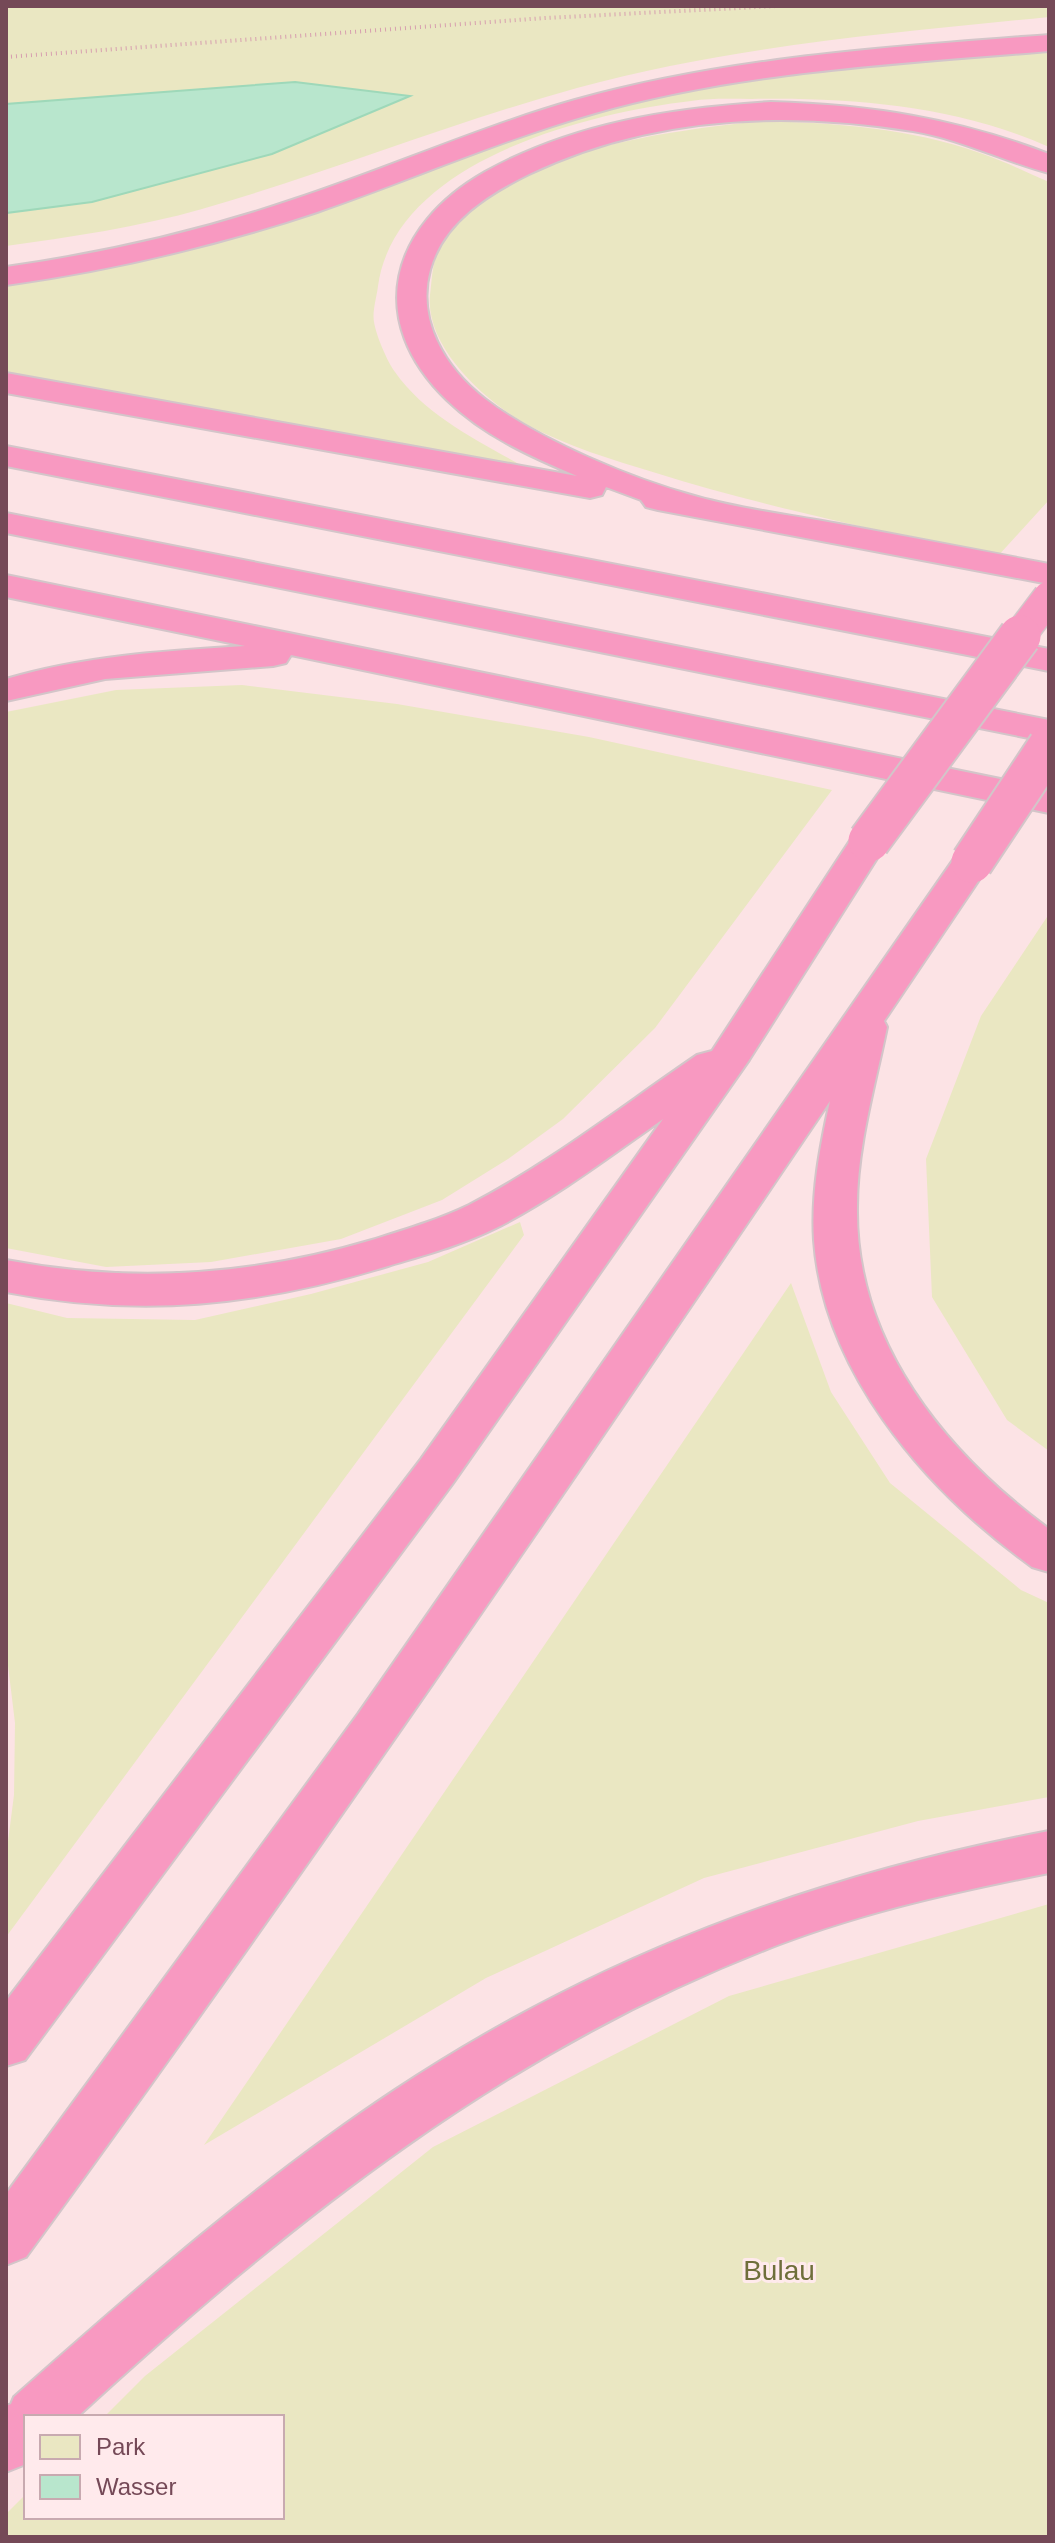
<svg xmlns="http://www.w3.org/2000/svg" width="1055" height="2543" font-family="Helvetica,sans-serif">
<style>
.green{fill:#eae7c2}
.water{fill:#b8e6cd;stroke:#9ed8b9;stroke-width:2}
.lines{fill:none;stroke-linecap:round;stroke-linejoin:round}
.highway-casing{stroke:#d3c5c9;stroke-width:4}
.path{stroke:#d79eaf;stroke-width:4;stroke-dasharray:1 4;stroke-linecap:butt}
.highway{fill:#f899c1;fill-rule:evenodd}
.highway-bridge-far1-casing{stroke:#d3c5c9;stroke-width:34;stroke-linecap:butt}
.highway-bridge-casing{stroke:#d3c5c9;stroke-width:45;stroke-linecap:butt}
.highway-bridge-far1{stroke:#f899c1;stroke-width:31}
.highway-bridge{stroke:#f899c1;stroke-width:41}
.labels{text-anchor:middle;stroke-width:6;stroke-linejoin:round;paint-order:stroke}
.near-park-label{font-size:28px;fill:#6f6f3b;stroke:#ffeaec}
</style>
<rect width="100%" height="100%" fill="#fce3e5"/>
<path class="green" d="M 6,6 L 1049,6 L 1049,17 C 890,33 731,46 577,88 C 450,123 328,173 202,209 C 139,227 71,237 6,246 L 6,213 L 92,202 L 272,154 L 408,97 L 295,82 L 6,104 Z
M 1049,49 L 1049,147 C 958,106 851,97 752,99 C 732,99 711,98 691,101 C 587,113 395,161 378,286 C 377,296 372,311 374,322 C 376,335 387,361 395,372 C 427,418 485,444 531,471 L 6,375 L 6,286 C 94,271 180,255 264,226 C 384,184 501,132 624,103 C 763,69 907,62 1049,49 Z
M 760,121 C 835,123 909,128 980,153 C 1004,161 1026,172 1049,182 L 1049,500 L 997,557 C 883,531 768,508 656,473 C 613,460 566,446 526,424 C 484,400 425,347 430,295 C 432,280 432,261 440,248 C 491,151 663,132 760,121 Z
M 242,685 L 397,704 L 589,737 L 832,790 L 655,1028 L 563,1119 L 508,1159 L 442,1200 L 341,1239 L 211,1262 L 106,1267 L 6,1248 L 6,712 L 116,690 Z
M 1049,914 L 1049,1451 L 1007,1420 L 932,1297 L 926,1159 L 981,1016 Z
M 520,1222 L 524,1235 L 6,1937 L 6,1857 L 14,1795 L 15,1723 L 6,1649 L 6,1303 L 67,1318 L 195,1320 L 311,1294 L 428,1262 Z
M 791,1283 L 831,1392 L 890,1483 L 1021,1590 L 1049,1603 L 1049,1797 L 918,1821 L 704,1878 L 486,1978 L 204,2145 Z
M 1049,1904 L 1049,2537 L 6,2537 L 6,2514 L 26,2494 L 26,2517 L 282,2517 L 282,2417 L 104,2417 L 145,2376 L 433,2147 L 729,1996 Z"/>
<path class="water" d="M 295,82 L 410,96 L 272,154 L 92,202 L 6,213 L 6,104 Z"/>
<g class="lines">
<defs>
<path id="highway" d="M 1049,35 L 1049,51 C 897,64 742,71 595,113 C 500,140 410,180 317,212 C 215,246 112,270 6,285 L 6,267 C 105,253 201,231 295,199 C 389,168 480,127 575,100 C 730,57 890,47 1049,35 Z
M 771,102 C 870,105 955,118 1049,154 L 1049,173 C 1003,161 961,139 913,131 C 783,110 650,116 529,174 C 488,194 443,222 430,270 C 416,321 446,369 485,399 C 538,440 634,480 698,497 C 744,510 792,515 839,524 C 909,537 979,550 1049,564 L 1049,584 L 658,510 L 646,507 L 641,500 L 606,487 L 602,495 L 590,498 L 6,393 L 6,373 L 577,476 C 531,457 483,435 447,400 C 364,320 390,226 485,172 C 573,123 672,108 771,102 Z
M 6,446 L 1049,649 L 1049,671 L 6,466 Z
M 6,513 L 1049,720 L 1049,742 L 6,533 Z
M 6,575 L 1049,789 L 1049,813 L 291,655 L 286,663 L 273,666 L 105,679 L 6,701 L 6,679 C 84,656 164,651 245,646 L 6,597 Z
M 869,829 L 883,833 L 888,841 L 749,1060 L 453,1483 L 25,2060 L 6,2066 L 6,2001 L 421,1459 L 663,1119 C 609,1157 555,1198 496,1228 C 462,1245 424,1255 388,1266 C 258,1306 140,1318 6,1292 L 6,1260 C 130,1284 251,1276 372,1240 C 404,1230 438,1220 469,1205 C 550,1163 622,1106 697,1055 L 712,1051 L 855,833 Z
M 972,850 L 986,853 L 991,862 L 884,1021 L 887,1027 C 875,1086 857,1147 857,1207 C 855,1343 945,1452 1049,1529 L 1049,1572 L 1032,1567 L 1020,1558 C 921,1484 823,1369 814,1240 C 811,1193 820,1147 830,1101 C 567,1490 303,1878 26,2257 L 6,2265 L 6,2194 L 358,1714 L 958,853 Z
M 1049,1831 L 1049,1873 C 958,1891 867,1911 780,1944 C 505,2049 292,2220 77,2417 L 26,2417 L 26,2464 L 6,2472 L 6,2406 L 11,2404 L 14,2397 C 136,2289 259,2180 395,2090 C 597,1956 813,1876 1049,1831 Z"/>
</defs>
<use href="#highway" class="highway-casing"/>
<path class="path" d="M 6,57 L 545,18 L 777,6"/>
<use href="#highway" class="highway"/>
<defs>
<path id="highway-bridge-far1" d="M 1018,638 L 1049,597"/>
<path id="highway-bridge" d="M 869,841 L 1020,636
M 972,862 L 1049,746"/>
</defs>
<use href="#highway-bridge-far1" class="highway-bridge-far1-casing"/>
<use href="#highway-bridge" class="highway-bridge-casing"/>
<use href="#highway-bridge-far1" class="highway-bridge-far1"/>
<use href="#highway-bridge" class="highway-bridge"/>
</g>
<g class="labels">
<g class="near-park-label">
<text x="779" y="2280">Bulau</text>
</g>
</g>
<rect width="1055" height="2543" fill="none" stroke="#754957" stroke-width="16"/>
<rect x="24" y="2415" width="260" height="104" fill="#ffeaec" stroke="#c8aab0" stroke-width="2"/>
<rect x="40" y="2435" width="40" height="24" fill="#eae7c2" stroke="#c8aab0" stroke-width="2"/>
<text x="96" y="2455" font-size="24" fill="#754957">Park</text>
<rect x="40" y="2475" width="40" height="24" fill="#b8e6cd" stroke="#c8aab0" stroke-width="2"/>
<text x="96" y="2495" font-size="24" fill="#754957">Wasser</text>
</svg>
